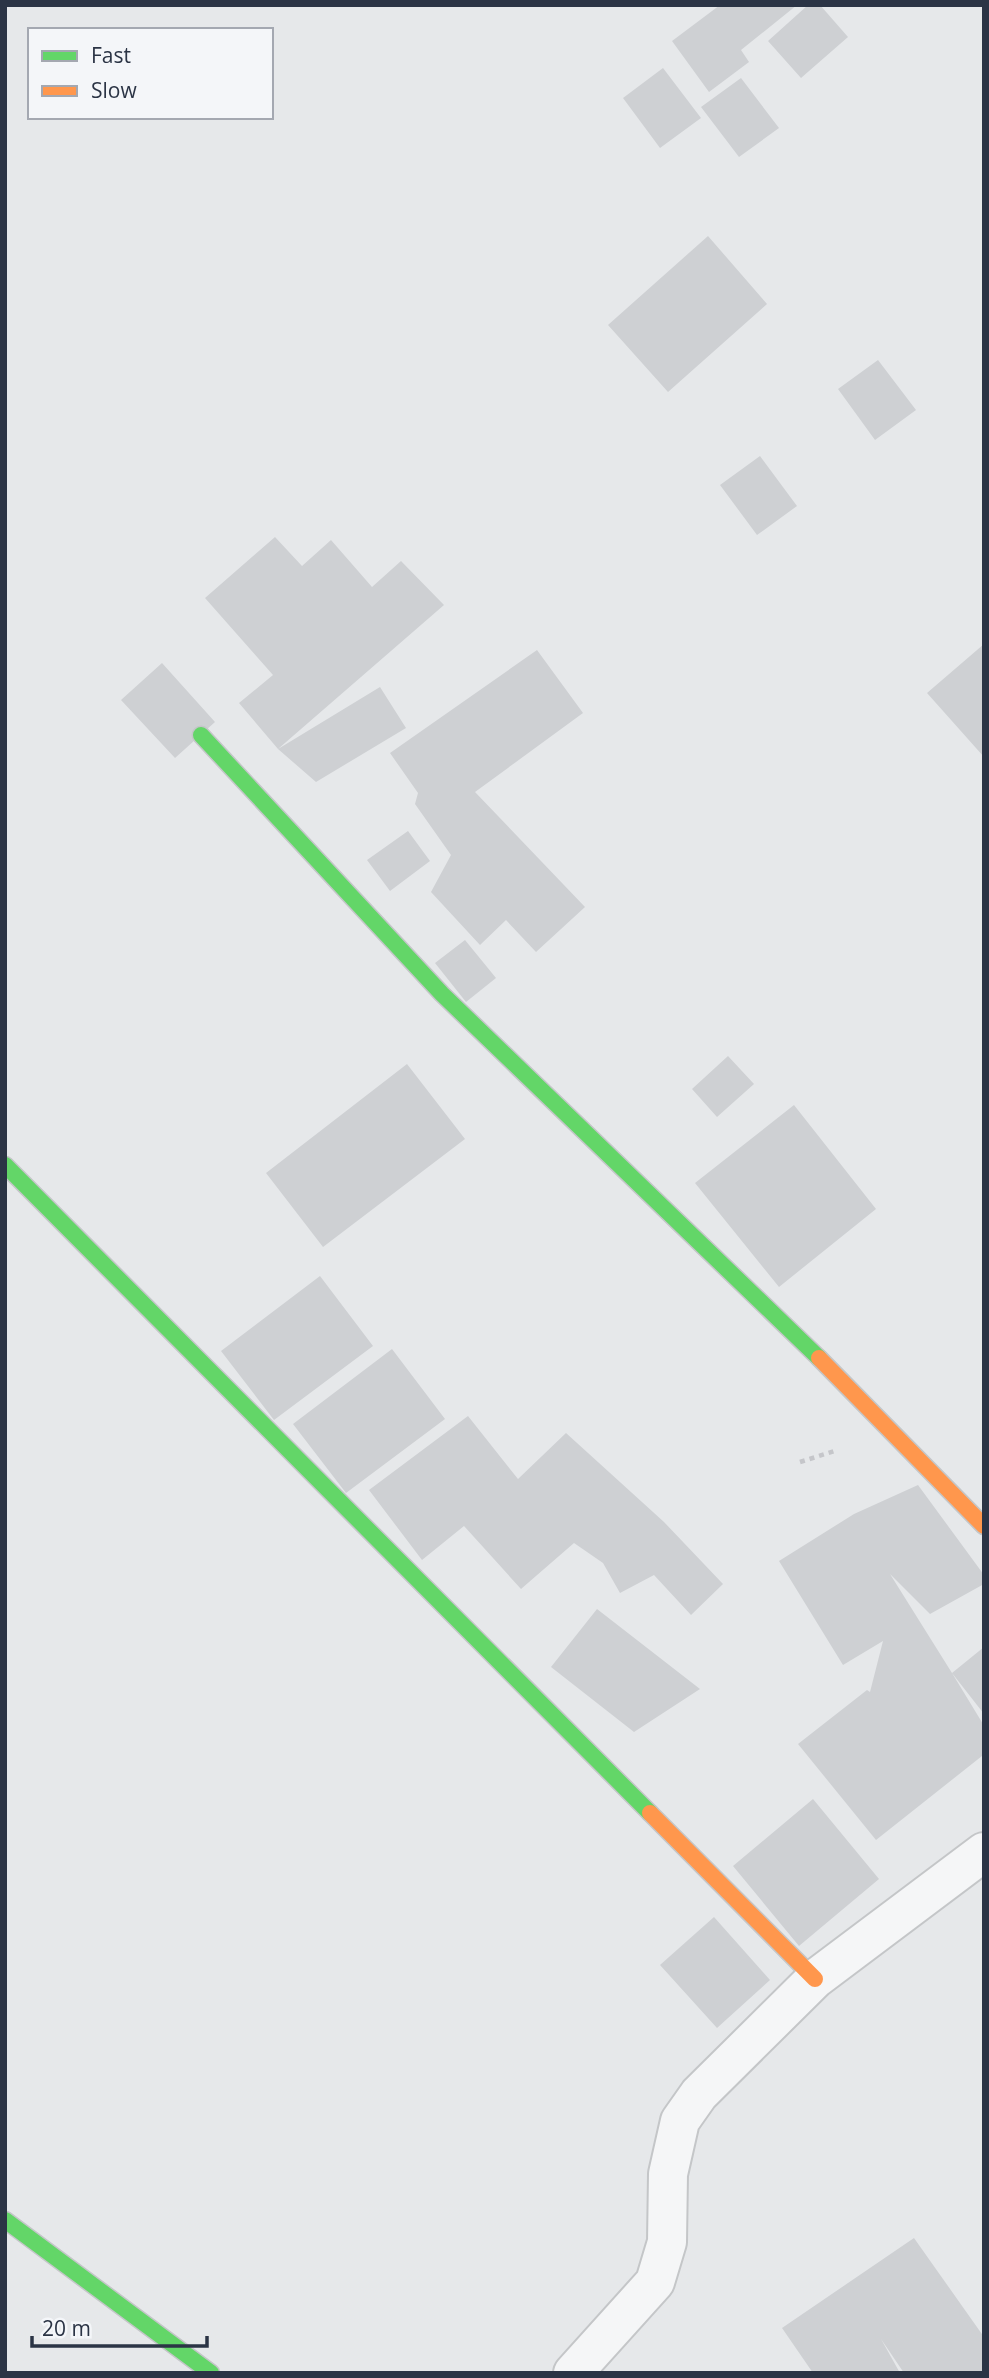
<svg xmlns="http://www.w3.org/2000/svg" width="989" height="2378" font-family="'Open Sans',sans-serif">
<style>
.building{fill:#ced0d3}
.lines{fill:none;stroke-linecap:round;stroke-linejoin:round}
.street-casing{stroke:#c4c6c8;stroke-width:42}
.fast-casing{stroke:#c4c6c8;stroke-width:19}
.slow-casing{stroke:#c4c6c8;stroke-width:19}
.path{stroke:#c5c6ca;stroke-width:4.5;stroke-dasharray:5 5;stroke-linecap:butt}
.street{stroke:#f5f6f7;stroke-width:38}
.fast{stroke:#63d668;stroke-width:16}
.slow{stroke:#ff974d;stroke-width:16}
</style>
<rect width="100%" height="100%" fill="#e6e8ea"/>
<path class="building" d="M 720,5 L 797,5 L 741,50 L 749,62 L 709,92 L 672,41 Z
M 808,5 L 820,5 L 848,37 L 801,78 L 768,41 Z
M 663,68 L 701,118 L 660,148 L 623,98 Z
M 741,78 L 779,128 L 739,157 L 701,107 Z
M 708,236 L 767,304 L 668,392 L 608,325 Z
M 878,360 L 916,410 L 875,440 L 838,389 Z
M 760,456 L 797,506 L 757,535 L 720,485 Z
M 275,537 L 302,566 L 331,540 L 372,587 L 401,561 L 444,605 L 278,749 L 380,687 L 406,728 L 316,782 L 278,749 L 239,703 L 273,675 L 205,598 Z
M 984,644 L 984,757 L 927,693 Z
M 537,650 L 583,713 L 475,792 L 585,907 L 536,952 L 506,920 L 480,945 L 431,892 L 451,855 L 415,804 L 418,793 L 390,753 Z
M 162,663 L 215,722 L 175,758 L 121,700 Z
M 408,831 L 430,861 L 390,891 L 367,860 Z
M 465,940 L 496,978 L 466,1002 L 435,963 Z
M 728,1056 L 754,1084 L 717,1117 L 692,1089 Z
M 407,1064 L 465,1139 L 323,1247 L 266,1173 Z
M 794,1105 L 876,1209 L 779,1287 L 695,1183 Z
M 320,1276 L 373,1346 L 274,1420 L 221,1351 Z
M 392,1349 L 445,1419 L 346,1493 L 293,1424 Z
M 468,1416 L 518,1479 L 566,1433 L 664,1522 L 723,1584 L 691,1615 L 654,1575 L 620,1593 L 603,1563 L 574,1543 L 521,1589 L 464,1526 L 422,1560 L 369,1490 Z
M 918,1485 L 984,1575 L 984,1584 L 930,1614 L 890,1574 L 952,1673 L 984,1647 L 984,1714 L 952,1673 L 983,1724 L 982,1756 L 876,1840 L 798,1744 L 867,1690 L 870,1692 L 883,1641 L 843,1665 L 779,1561 L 854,1514 Z
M 597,1609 L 700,1689 L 634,1732 L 551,1667 Z
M 813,1799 L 879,1879 L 799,1946 L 733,1866 Z
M 714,1917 L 770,1980 L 717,2028 L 660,1965 Z
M 914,2238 L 984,2337 L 984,2373 L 904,2373 L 881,2339 L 900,2373 L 813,2373 L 782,2328 Z"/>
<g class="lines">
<defs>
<path id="street" d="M 573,2373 L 655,2282 L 667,2242 L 668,2174 L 680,2121 L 699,2094 L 815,1979 L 984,1852"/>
<path id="fast" d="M 201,735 L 442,994 L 819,1358
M 5,1165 L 650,1813
M 5,2220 L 211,2373"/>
<path id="slow" d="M 819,1358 L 984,1526
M 650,1813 L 815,1979"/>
</defs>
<use href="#street" class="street-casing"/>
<use href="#fast" class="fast-casing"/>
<use href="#slow" class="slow-casing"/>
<path class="path" d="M 800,1462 L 838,1450"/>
<use href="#street" class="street"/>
<use href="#fast" class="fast"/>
<use href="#slow" class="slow"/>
</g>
<rect width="989" height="2378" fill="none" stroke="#2b3445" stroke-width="14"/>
<rect x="28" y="28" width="245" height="91" fill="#f4f6f9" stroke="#a4a8b1" stroke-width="2"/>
<rect x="42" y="51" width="35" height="10" fill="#63d668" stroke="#a4a8b1" stroke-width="2"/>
<text x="91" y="63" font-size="21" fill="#2b3445">Fast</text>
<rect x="42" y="86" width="35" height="10" fill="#ff974d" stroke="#a4a8b1" stroke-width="2"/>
<text x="91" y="98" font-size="21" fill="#2b3445">Slow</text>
<path d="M32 2336v10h175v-10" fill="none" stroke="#2b3445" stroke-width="3.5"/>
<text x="42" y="2336" font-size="21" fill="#2b3445" stroke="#f4f6f9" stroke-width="5" paint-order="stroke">20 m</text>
</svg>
